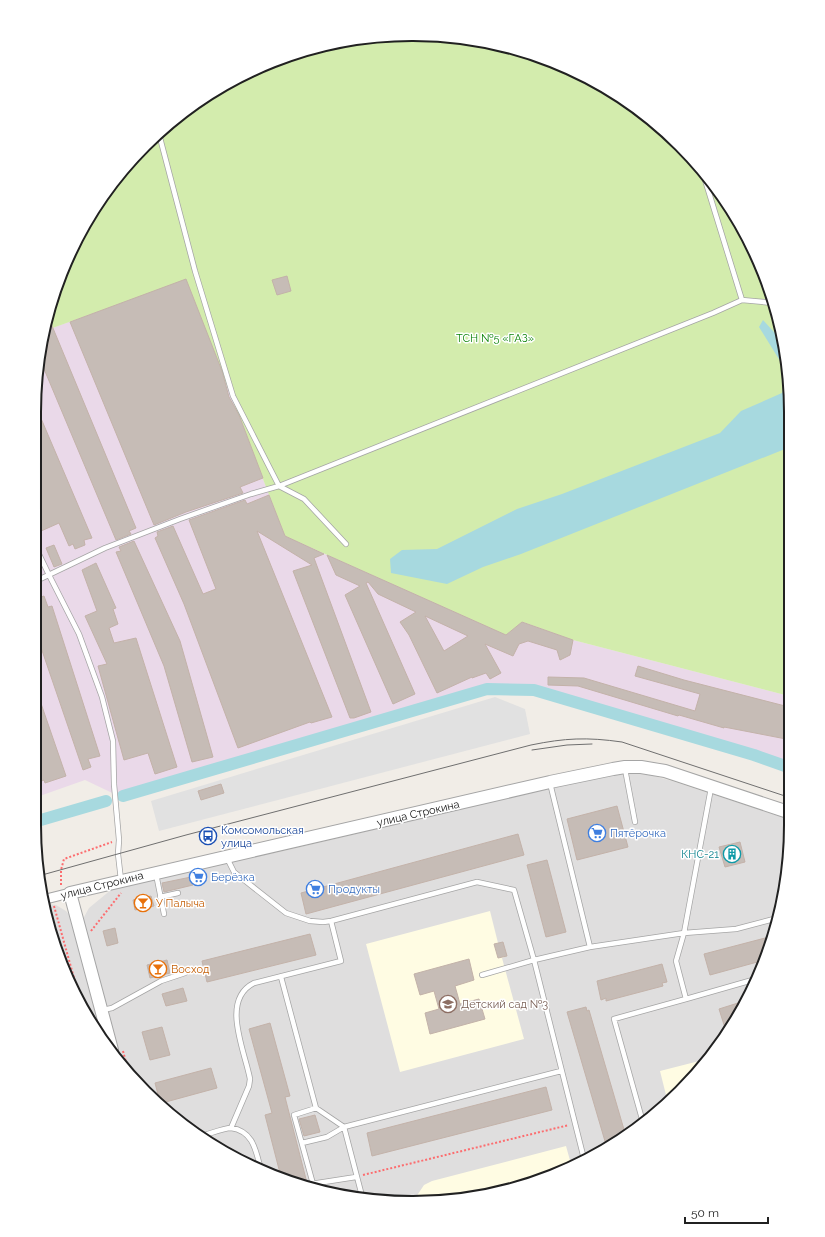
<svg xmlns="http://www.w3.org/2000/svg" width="825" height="1237" font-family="Raleway,sans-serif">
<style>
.residential{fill:#dfdede}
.industrial{fill:#ead9e9}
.education{fill:#fffce3}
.grass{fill:#d3ecad}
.parking{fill:#e1e1e1}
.water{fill:#a7d9df}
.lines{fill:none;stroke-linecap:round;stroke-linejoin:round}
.canal{stroke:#a7d9df;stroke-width:12}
.building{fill:#c6bcb6;stroke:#c3b2a9;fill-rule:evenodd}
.service-casing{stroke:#a5a5a5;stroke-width:6}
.minor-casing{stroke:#a5a5a5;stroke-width:11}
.tertiary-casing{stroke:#a5a5a5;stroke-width:14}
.path{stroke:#fc6d6f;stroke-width:2;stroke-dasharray:2 2;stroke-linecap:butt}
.service{stroke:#fff;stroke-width:4.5}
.minor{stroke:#fff;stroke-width:9}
.tertiary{stroke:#fff;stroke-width:12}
.tram{stroke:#6f6f6f;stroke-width:1}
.labels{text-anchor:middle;stroke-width:3;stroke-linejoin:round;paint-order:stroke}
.park-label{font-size:11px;fill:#0d840a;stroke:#fff}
.street-label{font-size:11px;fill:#212121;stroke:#fff}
.transit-label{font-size:11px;fill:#164399;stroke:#fff;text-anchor:start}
.shop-label{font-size:11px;fill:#366cbe;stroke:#fff;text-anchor:start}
.culture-label{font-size:11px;fill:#0d838f;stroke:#fff;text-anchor:end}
.food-label{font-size:11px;fill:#c56008;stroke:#fff;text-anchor:start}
.education-label{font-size:11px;fill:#785e54;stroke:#fff;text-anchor:start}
.rim{fill:none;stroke:#212121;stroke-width:2}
</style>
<rect width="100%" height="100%" fill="#f1ede7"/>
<path class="residential" d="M 629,773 L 650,775 L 672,781 L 788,819 L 788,874 L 752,992 L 697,1074 L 602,1152 L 487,1196 L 388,1202 L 268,1174 L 182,1125 L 118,1056 L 83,919 L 89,908 L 112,889 L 129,880 L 279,852 L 606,775 Z
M 47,904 L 56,905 L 66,911 L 73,919 L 106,1043 L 98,1035 L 54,946 Z"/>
<path class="industrial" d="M 186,279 L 285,536 L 376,577 L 522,622 L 573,640 L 789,696 L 788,766 L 538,688 L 487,687 L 125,799 L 85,780 L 34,798 L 37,363 L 47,330 Z"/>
<path class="education" d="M 490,911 L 498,943 L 507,956 L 502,958 L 524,1039 L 400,1072 L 366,944 Z
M 707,1059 L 697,1074 L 667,1099 L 660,1071 Z
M 566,1146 L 571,1164 L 487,1196 L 414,1200 L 424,1185 L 432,1181 Z"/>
<path class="grass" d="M 388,35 L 462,37 L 534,54 L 602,85 L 662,128 L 713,182 L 752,245 L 778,315 L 790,388 L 789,696 L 573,640 L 523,622 L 506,635 L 285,536 L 186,280 L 47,330 L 73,245 L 128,163 L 182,112 L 245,73 L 315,47 Z"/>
<path class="parking" d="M 495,697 L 525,709 L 530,734 L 159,831 L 151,801 Z"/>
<path class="water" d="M 763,320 L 783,342 L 790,388 L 790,447 L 521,554 L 483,567 L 447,584 L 391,573 L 390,559 L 402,550 L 437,549 L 517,509 L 562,494 L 720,433 L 741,411 L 782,393 L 788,374 L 759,327 Z"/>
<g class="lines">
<path class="canal" d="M 123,796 L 487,689 L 534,690 L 754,755 L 788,767
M 34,822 L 106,801"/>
</g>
<path class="building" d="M 287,276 L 291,291 L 277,295 L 272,280 Z
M 186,279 L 222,371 L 229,397 L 239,415 L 263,478 L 240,487 L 243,493 L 186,512 L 154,525 L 70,322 Z
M 50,321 L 136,528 L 129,531 L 131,534 L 116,540 L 39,357 Z
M 37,409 L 92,538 L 84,540 L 85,545 L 75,549 L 73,544 L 69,546 L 59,523 L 41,531 L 36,522 Z
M 269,495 L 285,536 L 324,554 L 314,558 L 371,712 L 354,718 L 350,718 L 293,571 L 312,565 L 257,531 L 332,717 L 311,723 L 310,722 L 238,748 L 184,604 L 155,538 L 158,536 L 157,532 L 173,526 L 203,594 L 216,589 L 189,520 L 245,500 L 247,504 Z
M 134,541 L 180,641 L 213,757 L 192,762 L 164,666 L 116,552 L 121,551 L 119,547 Z
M 54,545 L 62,564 L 54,567 L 46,548 Z
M 327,555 L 506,635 L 522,622 L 573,640 L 570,655 L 560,660 L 557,650 L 528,641 L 519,644 L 513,656 L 485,644 L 501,673 L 490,679 L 486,673 L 472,678 L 472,677 L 437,693 L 409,635 L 400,622 L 416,612 L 378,594 L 368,582 L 366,583 L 415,694 L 393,704 L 345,595 L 360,586 L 336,575 ZM 425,616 L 468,636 L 444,651 Z
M 96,563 L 116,608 L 113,609 L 118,624 L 109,628 L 114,643 L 136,638 L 177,767 L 155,774 L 148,753 L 124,760 L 98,666 L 107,664 L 85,616 L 97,611 L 82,570 Z
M 44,596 L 48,607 L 52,606 L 100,756 L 88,759 L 91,767 L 83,770 L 35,630 L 36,599 Z
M 638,666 L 684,680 L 789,707 L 788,726 L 786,739 L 724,727 L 724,728 L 679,715 L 678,716 L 578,686 L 548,685 L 548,677 L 584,678 L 695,711 L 700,694 L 635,676 Z
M 35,689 L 36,689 L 66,776 L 45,783 L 44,780 L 34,784 Z
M 221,784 L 224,793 L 201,800 L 198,791 Z
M 617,806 L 628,847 L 577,860 L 567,819 Z
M 518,834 L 524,855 L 306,914 L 301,893 Z
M 740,842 L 745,862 L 725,867 L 719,847 Z
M 547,860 L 566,932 L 546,937 L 527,865 Z
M 191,877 L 193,885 L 164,892 L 162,883 Z
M 151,896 L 154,906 L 135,910 L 133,900 Z
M 115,928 L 118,943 L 107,946 L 103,931 Z
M 310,934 L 316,955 L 207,982 L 202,961 Z
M 769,937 L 761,961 L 710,975 L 704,954 Z
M 503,942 L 507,956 L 498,958 L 494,944 Z
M 469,959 L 474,980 L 455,986 L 460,1004 L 479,999 L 485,1019 L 430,1034 L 425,1013 L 439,1009 L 434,991 L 420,995 L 414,974 Z
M 167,960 L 170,973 L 150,978 L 147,965 Z
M 662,964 L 667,982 L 662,983 L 663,986 L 606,1001 L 606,998 L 601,1000 L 597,981 Z
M 183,988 L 187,1001 L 166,1006 L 162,994 Z
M 738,1003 L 740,1009 L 726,1031 L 719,1009 Z
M 586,1007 L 587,1011 L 589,1010 L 625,1133 L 607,1148 L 567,1012 Z
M 270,1023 L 290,1096 L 285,1097 L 307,1183 L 281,1177 L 265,1115 L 272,1113 L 249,1029 Z
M 162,1027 L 170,1055 L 150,1060 L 142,1032 Z
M 211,1068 L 217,1088 L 162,1103 L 160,1102 L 155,1083 Z
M 546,1087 L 552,1110 L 372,1156 L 367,1133 Z
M 315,1115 L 320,1132 L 304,1136 L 299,1119 Z"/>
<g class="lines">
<defs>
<path id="service" d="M 159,134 L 195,271 L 233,396 L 279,486 L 304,499 L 346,544
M 702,170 L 742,300
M 36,548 L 49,575 L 79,634 L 102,697 L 113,741 L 114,784 L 119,840 L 118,854 L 121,880
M 36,581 L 105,548 L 180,519 L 251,494 L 279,486 L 713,313 L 742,300 L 774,303
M 625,769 L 635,822
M 227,858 L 234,872 L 286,913 L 310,921 L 323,922 L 331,921 L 477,882 L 514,890 L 534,960 L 584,1159
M 156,874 L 164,914
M 160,897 L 178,893
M 590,947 L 684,933 L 736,929 L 774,919
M 482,975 L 534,960 L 590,947 L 550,783
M 281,977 L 316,1108 L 344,1127 L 327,1137 L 302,1143
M 686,999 L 756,979
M 103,1010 L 112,1008 L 161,981 L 185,973
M 642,1119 L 614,1019 L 686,999 L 676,961 L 684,933 L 711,788
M 231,1128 L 249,1086 L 250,1079 C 245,1051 220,1000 254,983 L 341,961 L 331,921
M 201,1136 C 209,1134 224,1128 231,1128 C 254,1131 256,1152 261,1170
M 311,1184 L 356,1177
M 313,1184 L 294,1115 L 316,1108
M 362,1196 L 344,1127 L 561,1071"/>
<path id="minor" d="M 46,899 L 70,893"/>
<path id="tertiary" d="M 112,1050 L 70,893 L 550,782 L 613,769 L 625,767 L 641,767 L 665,771 L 788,812"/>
</defs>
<use href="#service" class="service-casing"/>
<use href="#minor" class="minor-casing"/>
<use href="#tertiary" class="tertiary-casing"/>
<path class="path" d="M 61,885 L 61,870 L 64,859 L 112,842
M 54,906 L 79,996
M 91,931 L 121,893
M 123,1051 L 127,1066
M 363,1175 L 569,1125"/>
<use href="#service" class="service"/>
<use href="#minor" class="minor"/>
<use href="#tertiary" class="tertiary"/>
<path class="tram" d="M 532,750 L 567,745 L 592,744
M 42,875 L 186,835 L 531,745 C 565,738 587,737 622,742 L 788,797"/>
</g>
<defs>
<symbol id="supermarket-ring" viewBox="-11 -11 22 22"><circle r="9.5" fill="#fff" stroke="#3f7fe0" stroke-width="1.5"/><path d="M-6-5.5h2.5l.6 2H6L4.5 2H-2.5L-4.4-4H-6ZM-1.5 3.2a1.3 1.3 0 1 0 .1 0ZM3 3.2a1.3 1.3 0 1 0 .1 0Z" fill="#3f7fe0"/></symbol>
<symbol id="bus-ring" viewBox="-11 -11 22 22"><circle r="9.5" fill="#fff" stroke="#1a4fb4" stroke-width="1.5"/><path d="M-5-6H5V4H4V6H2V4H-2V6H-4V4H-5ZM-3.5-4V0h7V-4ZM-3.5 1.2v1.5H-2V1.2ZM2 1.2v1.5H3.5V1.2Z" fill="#1a4fb4"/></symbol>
<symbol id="building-ring" viewBox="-11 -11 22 22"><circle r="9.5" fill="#fff" stroke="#0f9aa8" stroke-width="1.5"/><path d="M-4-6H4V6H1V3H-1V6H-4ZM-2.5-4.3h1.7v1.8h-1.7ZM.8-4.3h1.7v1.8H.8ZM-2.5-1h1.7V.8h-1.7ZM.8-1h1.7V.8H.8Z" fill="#0f9aa8"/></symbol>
<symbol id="bar-ring" viewBox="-11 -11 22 22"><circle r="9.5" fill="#fff" stroke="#e8710a" stroke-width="1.5"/><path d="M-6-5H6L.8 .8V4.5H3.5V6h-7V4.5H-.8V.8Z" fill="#e8710a"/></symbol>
<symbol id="school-ring" viewBox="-11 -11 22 22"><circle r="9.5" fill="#fff" stroke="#8d6e63" stroke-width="1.5"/><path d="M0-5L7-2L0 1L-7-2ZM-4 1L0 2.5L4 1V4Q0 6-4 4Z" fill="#8d6e63"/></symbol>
</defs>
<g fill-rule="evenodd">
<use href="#supermarket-ring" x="587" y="823" width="20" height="20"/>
<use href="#bus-ring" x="198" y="826" width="20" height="20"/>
<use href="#building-ring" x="722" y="844" width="20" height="20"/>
<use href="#supermarket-ring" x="188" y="867" width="20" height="20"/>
<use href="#supermarket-ring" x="305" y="879" width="20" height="20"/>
<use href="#bar-ring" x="133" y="893" width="20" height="20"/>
<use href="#bar-ring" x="148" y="959" width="20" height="20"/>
<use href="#school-ring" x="438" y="994" width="20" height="20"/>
</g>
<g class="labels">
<g class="park-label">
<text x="495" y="342">ТСН №5 «ГАЗ»</text>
</g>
<g class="street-label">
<text transform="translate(418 813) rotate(-13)" y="4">улица Строкина</text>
<text transform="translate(102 885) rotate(-14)" y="4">улица Строкина</text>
</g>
<g class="transit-label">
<text x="221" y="834">Комсомольская<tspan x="221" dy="13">улица</tspan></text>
</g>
<g class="shop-label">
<text x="610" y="837">Пятёрочка</text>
<text x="211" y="881">Берёзка</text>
<text x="328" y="893">Продукты</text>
</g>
<g class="culture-label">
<text x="719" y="858">КНС-21</text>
</g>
<g class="food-label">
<text x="156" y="907">У Палыча</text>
<text x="171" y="973">Восход</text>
</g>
<g class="education-label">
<text x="461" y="1008">Детский сад №3</text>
</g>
</g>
<path d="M0 0H825V1237H0ZM412 41H413A371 371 0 0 1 784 412V825A371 371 0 0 1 413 1196H412A371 371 0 0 1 41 825V412A371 371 0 0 1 412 41Z" fill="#fff" fill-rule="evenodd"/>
<path class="rim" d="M412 41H413A371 371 0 0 1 784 412V825A371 371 0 0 1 413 1196H412A371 371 0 0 1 41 825V412A371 371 0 0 1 412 41Z"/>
<path d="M685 1217v6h83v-6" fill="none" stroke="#212121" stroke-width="2"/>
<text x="691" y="1217" font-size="12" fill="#212121" stroke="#ffffff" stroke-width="3" paint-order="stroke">50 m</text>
</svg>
